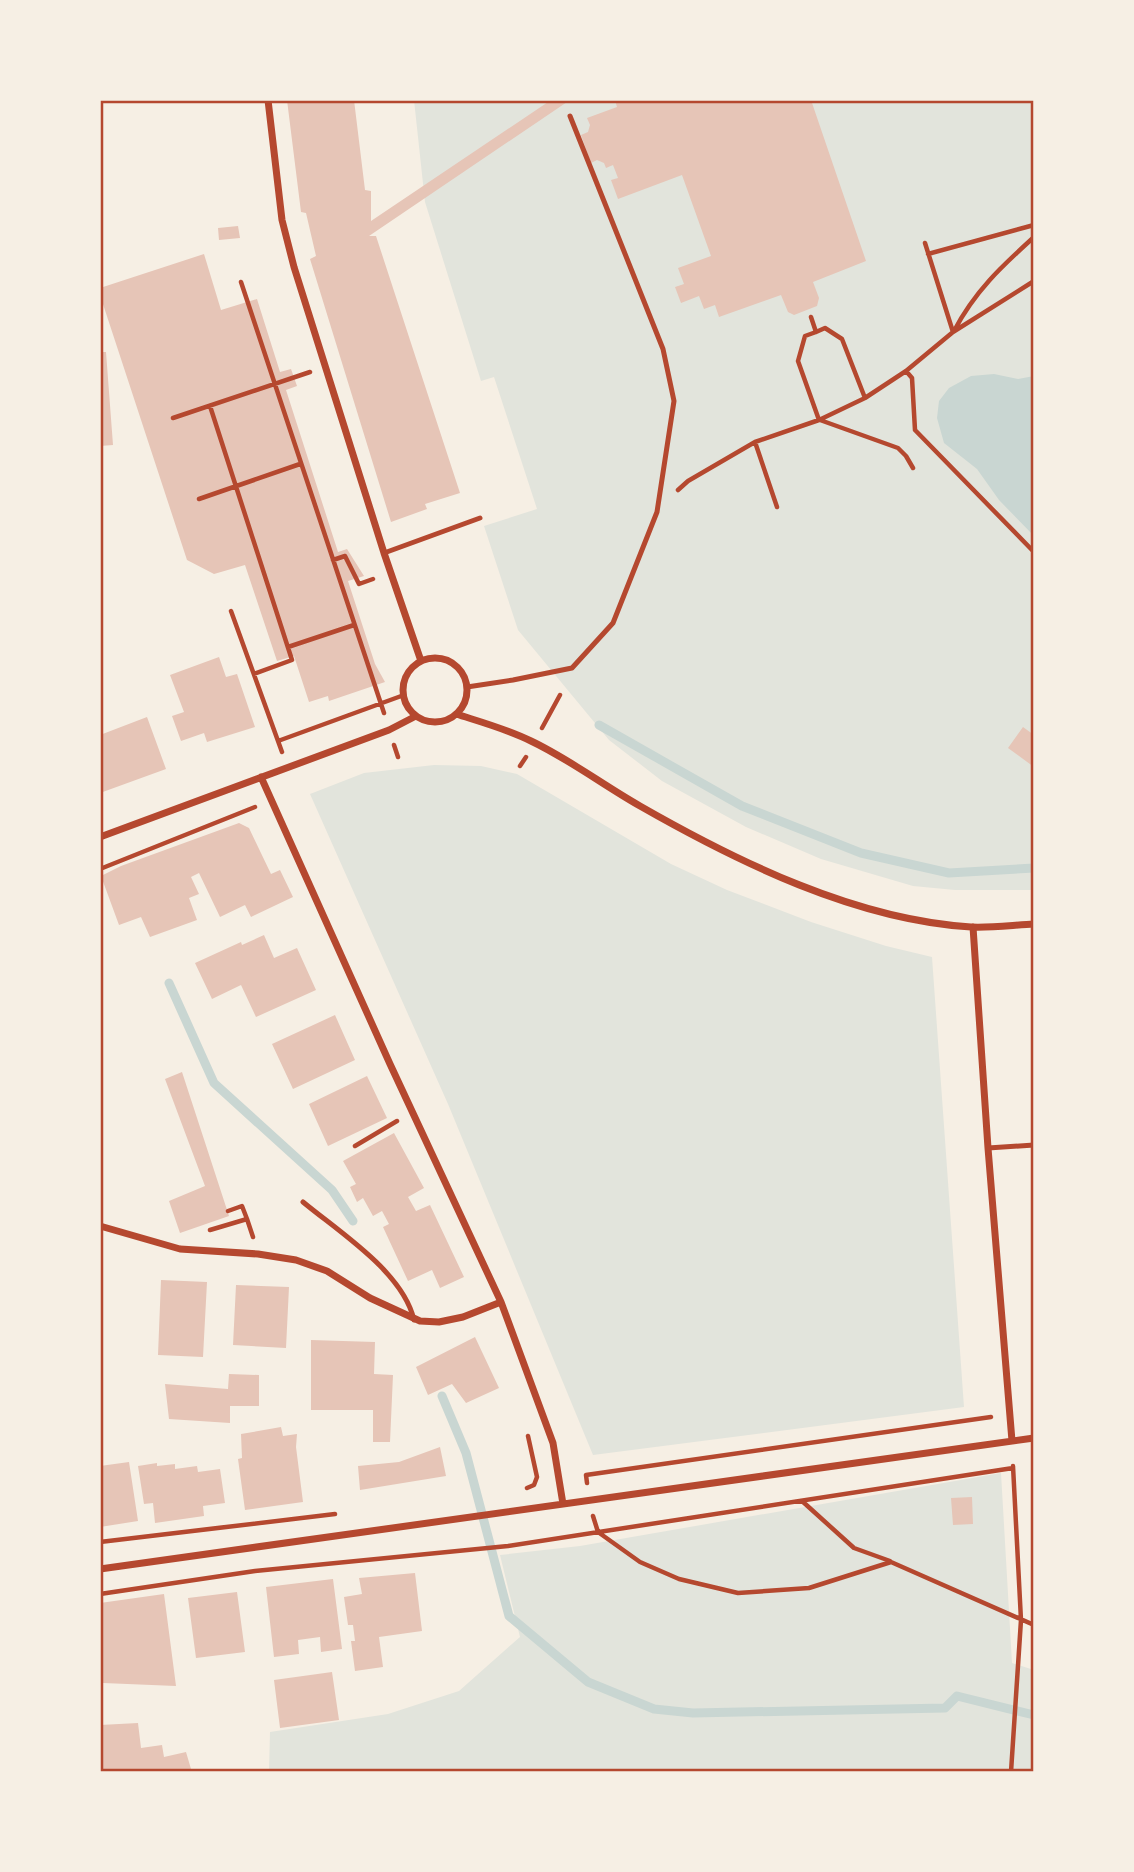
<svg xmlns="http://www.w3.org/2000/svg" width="1134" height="1872" font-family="Karla,sans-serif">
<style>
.green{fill:#e2e4dc}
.water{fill:#c9d6d2}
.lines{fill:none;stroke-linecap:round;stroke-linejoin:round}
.stream{stroke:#c9d6d2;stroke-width:9}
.building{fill:#e6c5b7}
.path{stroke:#b5482f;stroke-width:4.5}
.service{stroke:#b5482f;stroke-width:5}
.minor{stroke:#b5482f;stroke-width:7}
.neatline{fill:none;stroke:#b5482f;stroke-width:2.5}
</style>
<rect width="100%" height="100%" fill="#f6efe4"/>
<path class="green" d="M 414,100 L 1034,100 L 1034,890 L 955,890 L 913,886 L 821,859 L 746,827 L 662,781 L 609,740 L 518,630 L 484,526 L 537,509 L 494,377 L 481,381 L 425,202 Z
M 434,765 L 481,766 L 517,774 L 671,864 L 727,890 L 811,922 L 886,946 L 932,957 L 964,1407 L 593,1455 L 448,1104 L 310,794 L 364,773 Z
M 1001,1473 L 1012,1663 L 1034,1670 L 1034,1772 L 269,1772 L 270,1732 L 388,1714 L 459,1691 L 520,1637 L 500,1555 L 580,1546 Z"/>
<path class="water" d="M 994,374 L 1018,379 L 1034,376 L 1034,536 L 999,500 L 977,469 L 944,443 L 937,418 L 939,401 L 949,388 L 971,376 Z"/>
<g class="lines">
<path class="stream" d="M 599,725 L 742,806 L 861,853 L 949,873 L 1034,868
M 169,983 L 214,1083 L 332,1190 L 353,1221
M 442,1396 L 466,1453 L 509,1616 L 588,1682 L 654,1709 L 693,1713 L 945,1708 L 957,1696 L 1034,1715"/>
</g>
<path class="building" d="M 287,100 L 354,100 L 365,190 L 371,191 L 371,221 L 551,100 L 570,100 L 369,236 L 376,236 L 460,493 L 425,504 L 427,509 L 391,522 L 310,259 L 316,256 L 306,213 L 301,212 Z
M 615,100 L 811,100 L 866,261 L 813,282 L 819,298 L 817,306 L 794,315 L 788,312 L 781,295 L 719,317 L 715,305 L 704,309 L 699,296 L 681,303 L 675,287 L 684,284 L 678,268 L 711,256 L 682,175 L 618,199 L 611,180 L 618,178 L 613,165 L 606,168 L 604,163 L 597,160 L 591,163 L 581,135 L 588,132 L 590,125 L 587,118 L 617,107 Z
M 238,226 L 240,238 L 219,240 L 218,228 Z
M 204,254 L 221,310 L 257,299 L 280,372 L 291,369 L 297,386 L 286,390 L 338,552 L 347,549 L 364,576 L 348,581 L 375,664 L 385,682 L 329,701 L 328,696 L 309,702 L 294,656 L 277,661 L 245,565 L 214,574 L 187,560 L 100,295 L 100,288 Z
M 100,352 L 106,352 L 113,445 L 100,446 Z
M 219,657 L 226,677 L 237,674 L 255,727 L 207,742 L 204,733 L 181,741 L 172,716 L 184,712 L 170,675 Z
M 147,717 L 166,769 L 100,793 L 100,735 Z
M 1023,727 L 1034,735 L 1034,767 L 1008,748 Z
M 239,823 L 249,828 L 271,874 L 280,870 L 293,897 L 251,917 L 245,905 L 220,917 L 199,873 L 191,877 L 199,894 L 189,898 L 197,920 L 150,937 L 141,917 L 119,925 L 101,876 L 121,866 Z
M 264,935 L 274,958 L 297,948 L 316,990 L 256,1017 L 241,985 L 212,999 L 195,963 L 241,942 L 242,945 Z
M 335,1015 L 355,1060 L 293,1089 L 272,1044 Z
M 182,1072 L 229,1216 L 180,1233 L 169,1201 L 205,1186 L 165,1079 Z
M 367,1076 L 387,1118 L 328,1146 L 309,1104 Z
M 394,1133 L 424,1188 L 408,1197 L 416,1211 L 430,1205 L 464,1277 L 440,1288 L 432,1270 L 408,1281 L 383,1227 L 389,1224 L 382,1211 L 373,1216 L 363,1198 L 357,1202 L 350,1187 L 356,1184 L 343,1161 Z
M 161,1280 L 207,1282 L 203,1357 L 158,1355 Z
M 236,1285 L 289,1287 L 286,1348 L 233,1345 Z
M 475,1337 L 499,1388 L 466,1403 L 452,1384 L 428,1395 L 416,1367 Z
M 311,1340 L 375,1342 L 374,1374 L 393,1375 L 390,1442 L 373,1442 L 373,1410 L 311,1410 Z
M 229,1374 L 259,1375 L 259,1406 L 230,1406 L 230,1423 L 169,1419 L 165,1384 L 228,1389 Z
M 281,1427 L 283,1436 L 297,1434 L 296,1447 L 303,1502 L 245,1510 L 238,1459 L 242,1458 L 241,1434 Z
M 440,1447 L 446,1476 L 360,1490 L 358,1466 L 399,1462 Z
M 129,1462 L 138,1521 L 100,1527 L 100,1466 Z
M 157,1463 L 157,1466 L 175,1464 L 175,1469 L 197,1466 L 198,1472 L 220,1469 L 225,1503 L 203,1506 L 204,1516 L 155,1523 L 153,1503 L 144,1504 L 138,1466 Z
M 972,1497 L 973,1524 L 953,1525 L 951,1498 Z
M 415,1573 L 422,1631 L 379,1637 L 383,1667 L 355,1671 L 351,1641 L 355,1641 L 353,1625 L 348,1625 L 344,1597 L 362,1594 L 359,1578 Z
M 333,1579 L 342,1649 L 321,1652 L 320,1637 L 298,1640 L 299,1654 L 274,1657 L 266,1587 Z
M 237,1592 L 245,1652 L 196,1658 L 188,1598 Z
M 164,1594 L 176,1686 L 103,1683 L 100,1661 L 100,1603 Z
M 332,1672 L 339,1720 L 280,1728 L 274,1680 Z
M 138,1723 L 141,1748 L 162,1745 L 164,1757 L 186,1752 L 191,1769 L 183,1772 L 100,1772 L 100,1725 Z"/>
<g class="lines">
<path class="path" d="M 925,243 L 953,332
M 928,254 L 1034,225
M 241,282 L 384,713
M 811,317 L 816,332 L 825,328 L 842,339 L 865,398
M 954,331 C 975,291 1001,267 1034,237
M 816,332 L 805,336 L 798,361 L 819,420
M 906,371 L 912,378 L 915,430 L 1034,552
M 210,406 L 292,660 L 254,674
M 173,418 L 310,372
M 820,420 L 898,448 L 906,456 L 913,468
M 755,442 L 777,507
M 678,490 L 688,481 L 755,442 L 819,420 L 865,398 L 906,371 L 953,332 L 1034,281
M 199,499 L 300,464
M 333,560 L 345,556 L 359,584 L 373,579
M 231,611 L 282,752
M 288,647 L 354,625
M 542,728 L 560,695
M 278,741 L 404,695
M 394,745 L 398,757
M 520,766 L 526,757
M 100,869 L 255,807
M 355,1146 L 397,1121
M 228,1211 L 242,1206 L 247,1219
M 210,1230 L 247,1219 L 253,1237
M 587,1483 L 586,1475 L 991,1417
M 527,1488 L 534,1485 L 537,1477 L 528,1436
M 802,1501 L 854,1548 L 890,1561
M 593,1516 L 598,1532 L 640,1562 L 679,1579 L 738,1593 L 809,1588 L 891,1562 L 1034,1625
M 100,1542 L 335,1514
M 100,1594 L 255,1571 L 508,1546 L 1013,1468
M 1011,1772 L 1021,1620 L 1013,1466"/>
<path class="service" d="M 384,553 L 480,518
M 467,687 L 513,680 L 572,668 L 613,623 L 657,512 L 674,401 L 663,349 L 570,116
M 988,1148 L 1034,1145
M 303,1202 C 339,1232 403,1272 414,1320"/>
<path class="minor" d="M 268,100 L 282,220 L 294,267 L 384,553 L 421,661
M403 690a32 32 0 1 1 64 0a32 32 0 1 1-64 0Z
M 456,714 C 481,722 507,729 531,741 C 569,759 603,785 640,806 C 738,862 856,920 971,927 C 991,928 1013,925 1034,924
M 261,777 L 390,1064 L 501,1302 L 553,1443 L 563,1504
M 100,837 L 389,730 L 416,716
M 973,927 L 988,1148 L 1012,1441
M 100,1226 L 180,1249 L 258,1254 L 296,1260 L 327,1271 L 370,1298 L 420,1321 L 439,1322 L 463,1317 L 501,1302
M 100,1569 L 1034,1438"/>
</g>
<rect width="1134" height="1872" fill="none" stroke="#f6efe4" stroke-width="203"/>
<rect x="102" y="102" width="930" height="1668" class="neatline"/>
</svg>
